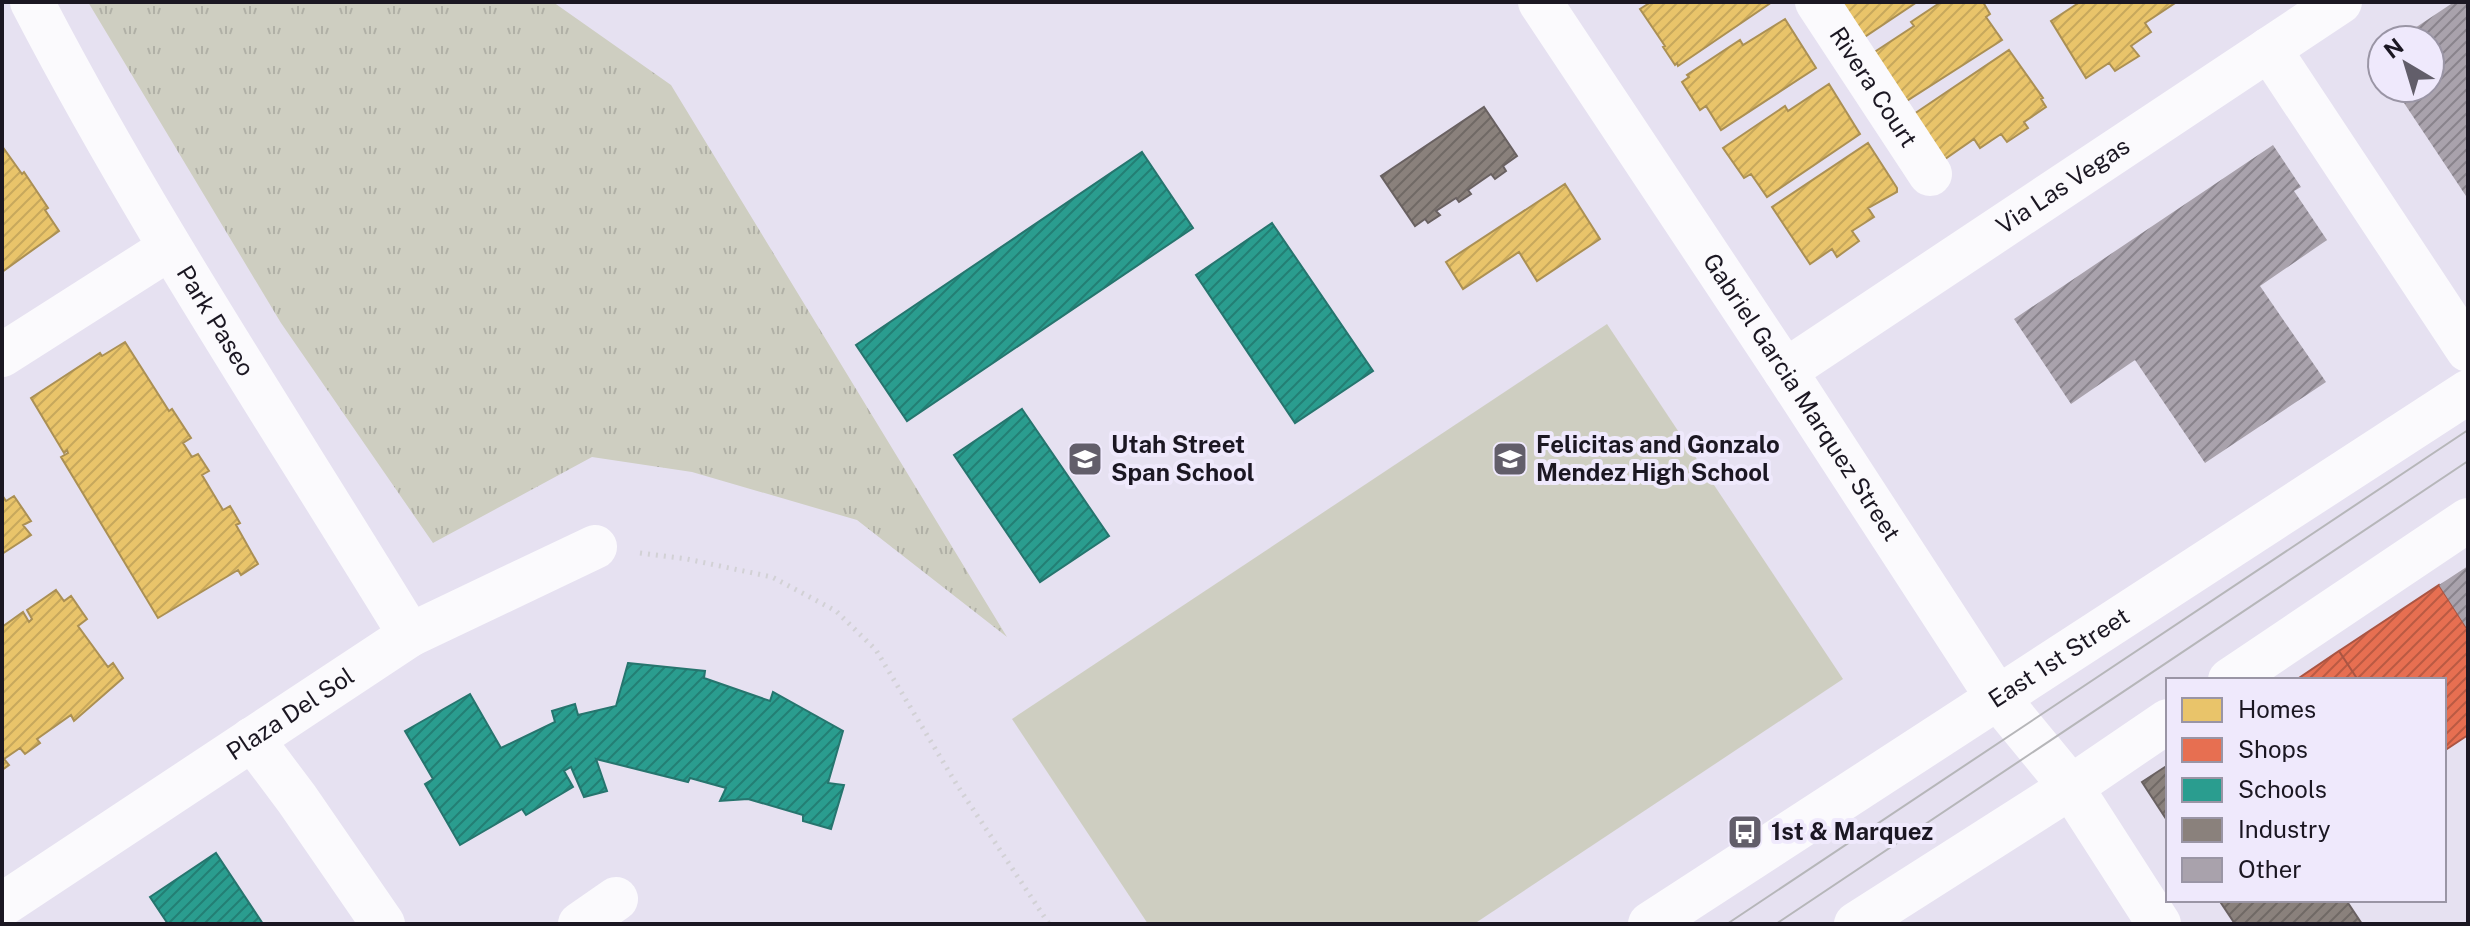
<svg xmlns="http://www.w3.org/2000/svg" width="2470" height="926" font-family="'Public Sans',sans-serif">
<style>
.grass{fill:url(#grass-tufts)}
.pitch{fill:#cecec1}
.homes{fill:url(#homes-hatch);stroke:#ab9054;stroke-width:2}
.shops{fill:url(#shops-hatch);stroke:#aa5543;stroke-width:2}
.schools{fill:url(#schools-hatch);stroke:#26756e;stroke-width:2}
.industry{fill:url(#industry-hatch);stroke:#696161;stroke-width:2}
.building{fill:url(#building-hatch)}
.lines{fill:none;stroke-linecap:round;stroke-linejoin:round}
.path{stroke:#d2d1d5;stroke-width:5;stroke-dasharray:2 6;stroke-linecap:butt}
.minor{stroke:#fbfafd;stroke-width:44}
.major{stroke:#fbfafd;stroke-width:44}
.tram{stroke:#b6b6b9;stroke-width:2}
.labels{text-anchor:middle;stroke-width:8;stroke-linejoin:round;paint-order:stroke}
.street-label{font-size:24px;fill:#1b1722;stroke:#efe9fc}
.poi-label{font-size:24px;font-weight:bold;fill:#1b1722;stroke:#efe9fc;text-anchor:start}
</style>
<defs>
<pattern id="grass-tufts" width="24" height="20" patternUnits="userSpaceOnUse" patternTransform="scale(2)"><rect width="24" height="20" fill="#cecec1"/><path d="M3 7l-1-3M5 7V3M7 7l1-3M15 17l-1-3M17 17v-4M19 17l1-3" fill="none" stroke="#b0b0a6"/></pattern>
<pattern id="homes-hatch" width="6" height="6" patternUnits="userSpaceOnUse" patternTransform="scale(2)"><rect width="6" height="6" fill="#e9c46a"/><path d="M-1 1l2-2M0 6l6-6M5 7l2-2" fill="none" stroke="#c7a85c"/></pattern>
<pattern id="shops-hatch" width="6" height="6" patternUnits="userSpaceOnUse" patternTransform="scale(2)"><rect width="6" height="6" fill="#e76f51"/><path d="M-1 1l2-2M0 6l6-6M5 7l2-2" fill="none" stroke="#ba5a43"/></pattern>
<pattern id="schools-hatch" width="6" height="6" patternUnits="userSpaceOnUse" patternTransform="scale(2)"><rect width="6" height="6" fill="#2a9d8f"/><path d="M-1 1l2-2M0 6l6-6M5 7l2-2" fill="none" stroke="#237f74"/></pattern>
<pattern id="industry-hatch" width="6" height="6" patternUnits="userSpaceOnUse" patternTransform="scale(2)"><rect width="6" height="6" fill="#8a817c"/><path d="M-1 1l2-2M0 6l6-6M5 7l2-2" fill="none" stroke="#706965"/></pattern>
<pattern id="building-hatch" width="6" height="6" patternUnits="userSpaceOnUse" patternTransform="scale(2)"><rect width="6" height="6" fill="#a9a2ac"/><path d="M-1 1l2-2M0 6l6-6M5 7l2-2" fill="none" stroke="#89838c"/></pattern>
</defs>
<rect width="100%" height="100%" fill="#e6e1f1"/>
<path class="grass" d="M 88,2 L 553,2 L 671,85 L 1007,637 L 857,520 L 692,472 L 592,457 L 433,543 L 281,323 Z"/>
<path class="pitch" d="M 1607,324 L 1843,679 L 1474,924 L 1148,924 L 1012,719 Z"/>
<path class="homes" d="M 1651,2 L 1772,2 L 1678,66 L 1677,63 L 1675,65 L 1663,47 L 1665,46 L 1640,9 Z
M 1839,2 L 1917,2 L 1863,38 Z
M 1941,2 L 1983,2 L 1990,14 L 1986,17 L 2002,40 L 1905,102 L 1873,53 L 1914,26 L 1911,22 Z
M 2080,2 L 2174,2 L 2175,3 L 2145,23 L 2151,32 L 2131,46 L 2139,56 L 2115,71 L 2109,63 L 2086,78 L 2051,21 Z
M 1785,19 L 1816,68 L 1721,130 L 1706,106 L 1700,110 L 1682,82 L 1689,77 L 1687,75 L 1740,40 L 1743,45 Z
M 2009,50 L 2043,98 L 2041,99 L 2046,107 L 2024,122 L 2028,128 L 2007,142 L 2001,134 L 1980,148 L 1974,139 L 1945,159 L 1914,114 Z
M 1829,84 L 1860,134 L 1767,197 L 1751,174 L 1744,178 L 1723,148 L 1785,106 L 1788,111 Z
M 1868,143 L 1897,188 L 1897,192 L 1868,208 L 1874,217 L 1852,231 L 1859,241 L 1837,257 L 1832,249 L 1810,264 L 1772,207 Z
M 2,146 L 22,174 L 24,172 L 48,208 L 45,210 L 59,231 L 2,272 Z
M 1565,184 L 1600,239 L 1537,281 L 1519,252 L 1463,289 L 1446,262 Z
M 125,342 L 169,411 L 172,409 L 191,438 L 183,443 L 192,457 L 198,454 L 209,471 L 202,475 L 223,510 L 230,506 L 240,523 L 236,525 L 258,564 L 241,575 L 238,570 L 158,618 L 61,457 L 68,453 L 67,450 L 64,453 L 31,398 L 100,353 L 102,356 Z
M 2,495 L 6,501 L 14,496 L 31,521 L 23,525 L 31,535 L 2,554 Z
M 56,590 L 64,601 L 71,596 L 87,619 L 78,626 L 108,667 L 113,663 L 123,678 L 74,721 L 71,715 L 37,739 L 40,743 L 25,754 L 20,748 L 4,759 L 9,765 L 2,770 L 2,627 L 23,612 L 29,622 L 32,619 L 27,610 Z"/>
<path class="shops" d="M 2439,585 L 2468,630 L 2468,735 L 2444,751 L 2444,680 L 2358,680 L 2339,651 Z
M 2339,651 L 2358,680 L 2296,680 Z"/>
<path class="schools" d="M 1142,152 L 1193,228 L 907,421 L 856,345 Z
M 1272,223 L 1373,371 L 1295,423 L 1196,275 Z
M 1022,409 L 1109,536 L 1040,582 L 954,455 Z
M 628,663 L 705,671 L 704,678 L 770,701 L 773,692 L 843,731 L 828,783 L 844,785 L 831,829 L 803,821 L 803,815 L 748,799 L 720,801 L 726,788 L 690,778 L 688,782 L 596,759 L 607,791 L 584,797 L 571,767 L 564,771 L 573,787 L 526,815 L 522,809 L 460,845 L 425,784 L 433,779 L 405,731 L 470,694 L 501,748 L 555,722 L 552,711 L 575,704 L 578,715 L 616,706 Z
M 216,853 L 263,924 L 168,924 L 150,897 Z"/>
<path class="industry" d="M 1484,107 L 1517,156 L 1503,166 L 1506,171 L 1495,179 L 1491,174 L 1468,190 L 1471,194 L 1459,202 L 1456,198 L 1436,211 L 1440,215 L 1428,223 L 1425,219 L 1415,226 L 1381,176 Z
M 2168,765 L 2168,822 L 2142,782 Z
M 2219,900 L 2346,900 L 2362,924 L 2235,924 Z"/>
<path class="building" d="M 2454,2 L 2468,2 L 2468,199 L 2394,88 L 2430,88 L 2430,40 L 2397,40 Z
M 2273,145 L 2301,187 L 2294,191 L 2327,240 L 2260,286 L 2326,382 L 2205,463 L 2135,360 L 2071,404 L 2014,319 Z
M 2468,566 L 2468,630 L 2439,585 Z"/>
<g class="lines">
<path class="path" d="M 640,553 L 687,559 L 772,577 L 836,611 L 876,650 L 957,785 L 1049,924"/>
<g class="minor">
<path id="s1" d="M 32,2 C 145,220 282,425 410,635"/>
<path id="s2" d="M 1540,2 L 1785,371 L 1997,697 L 2071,787 L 2159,924"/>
<path id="s3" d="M 1817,2 L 1930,174"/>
<path d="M 2269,49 L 2468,350"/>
<path d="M 2,355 L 170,248"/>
<path id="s4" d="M 1785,371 L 2340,2"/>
<path d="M 252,739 L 297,799 L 383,924"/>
<path id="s5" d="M 2,905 L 410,635 L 595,547"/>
<path d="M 580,924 L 616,899"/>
</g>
<g class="major">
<path d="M 2230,680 L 2468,520"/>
<path id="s6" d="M 1650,924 L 2468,392"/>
<path d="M 1856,924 L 2071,787 L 2168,721"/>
</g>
<path class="tram" d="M 1727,924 L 2468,430
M 1776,924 L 2468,461"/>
</g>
<defs>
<symbol id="school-square" viewBox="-11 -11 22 22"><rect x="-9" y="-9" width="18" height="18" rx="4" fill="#625e6a" stroke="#efe9fc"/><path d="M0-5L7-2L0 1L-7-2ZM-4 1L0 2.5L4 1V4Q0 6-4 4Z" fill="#fff"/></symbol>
<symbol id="bus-square" viewBox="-11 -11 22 22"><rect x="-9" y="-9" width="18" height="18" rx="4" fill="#625e6a" stroke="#efe9fc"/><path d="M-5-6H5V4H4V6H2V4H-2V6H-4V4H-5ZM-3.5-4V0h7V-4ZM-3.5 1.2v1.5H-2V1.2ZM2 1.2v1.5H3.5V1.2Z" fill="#fff"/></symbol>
</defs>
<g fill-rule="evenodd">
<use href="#school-square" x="1065" y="439" width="40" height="40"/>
<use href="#school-square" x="1490" y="439" width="40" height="40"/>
<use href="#bus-square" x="1725" y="812" width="40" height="40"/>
</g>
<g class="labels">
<g class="street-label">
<text dy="8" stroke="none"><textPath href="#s3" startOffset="102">Rivera Court</textPath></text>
<text dy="8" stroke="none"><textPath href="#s4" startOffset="334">Via Las Vegas</textPath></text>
<text dy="8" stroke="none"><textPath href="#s1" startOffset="368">Park Paseo</textPath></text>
<text dy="8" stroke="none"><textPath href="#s2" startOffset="474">Gabriel Garcia Marquez Street</textPath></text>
<text dy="8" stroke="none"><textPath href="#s6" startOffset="488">East 1st Street</textPath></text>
<text dy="8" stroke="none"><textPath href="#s5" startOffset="346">Plaza Del Sol</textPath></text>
</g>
<g class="poi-label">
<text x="1111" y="453">Utah Street<tspan x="1111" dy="28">Span School</tspan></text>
<text x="1536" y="453">Felicitas and Gonzalo<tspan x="1536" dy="28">Mendez High School</tspan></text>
<text x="1771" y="840">1st &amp; Marquez</text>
</g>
</g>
<rect width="2470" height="926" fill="none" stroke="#1b1722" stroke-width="8"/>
<rect x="2166" y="678" width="280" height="224" fill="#efe9fc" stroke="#9a95a5" stroke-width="2"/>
<rect x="2182" y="698" width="40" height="24" fill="#e9c46a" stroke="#9a95a5" stroke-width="2"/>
<text x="2238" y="718" font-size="24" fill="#1b1722">Homes</text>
<rect x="2182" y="738" width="40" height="24" fill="#e76f51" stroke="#9a95a5" stroke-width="2"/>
<text x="2238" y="758" font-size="24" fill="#1b1722">Shops</text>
<rect x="2182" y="778" width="40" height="24" fill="#2a9d8f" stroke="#9a95a5" stroke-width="2"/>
<text x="2238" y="798" font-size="24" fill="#1b1722">Schools</text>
<rect x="2182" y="818" width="40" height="24" fill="#8a817c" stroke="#9a95a5" stroke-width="2"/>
<text x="2238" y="838" font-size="24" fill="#1b1722">Industry</text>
<rect x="2182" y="858" width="40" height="24" fill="#a9a2ac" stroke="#9a95a5" stroke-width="2"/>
<text x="2238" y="878" font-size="24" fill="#1b1722">Other</text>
<g transform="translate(2406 64) rotate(322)"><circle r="38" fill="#efe9fc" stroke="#9a95a5" stroke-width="2"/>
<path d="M0-6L14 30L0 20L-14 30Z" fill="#625e6a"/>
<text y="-12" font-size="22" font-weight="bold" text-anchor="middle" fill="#1b1722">N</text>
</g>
</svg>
